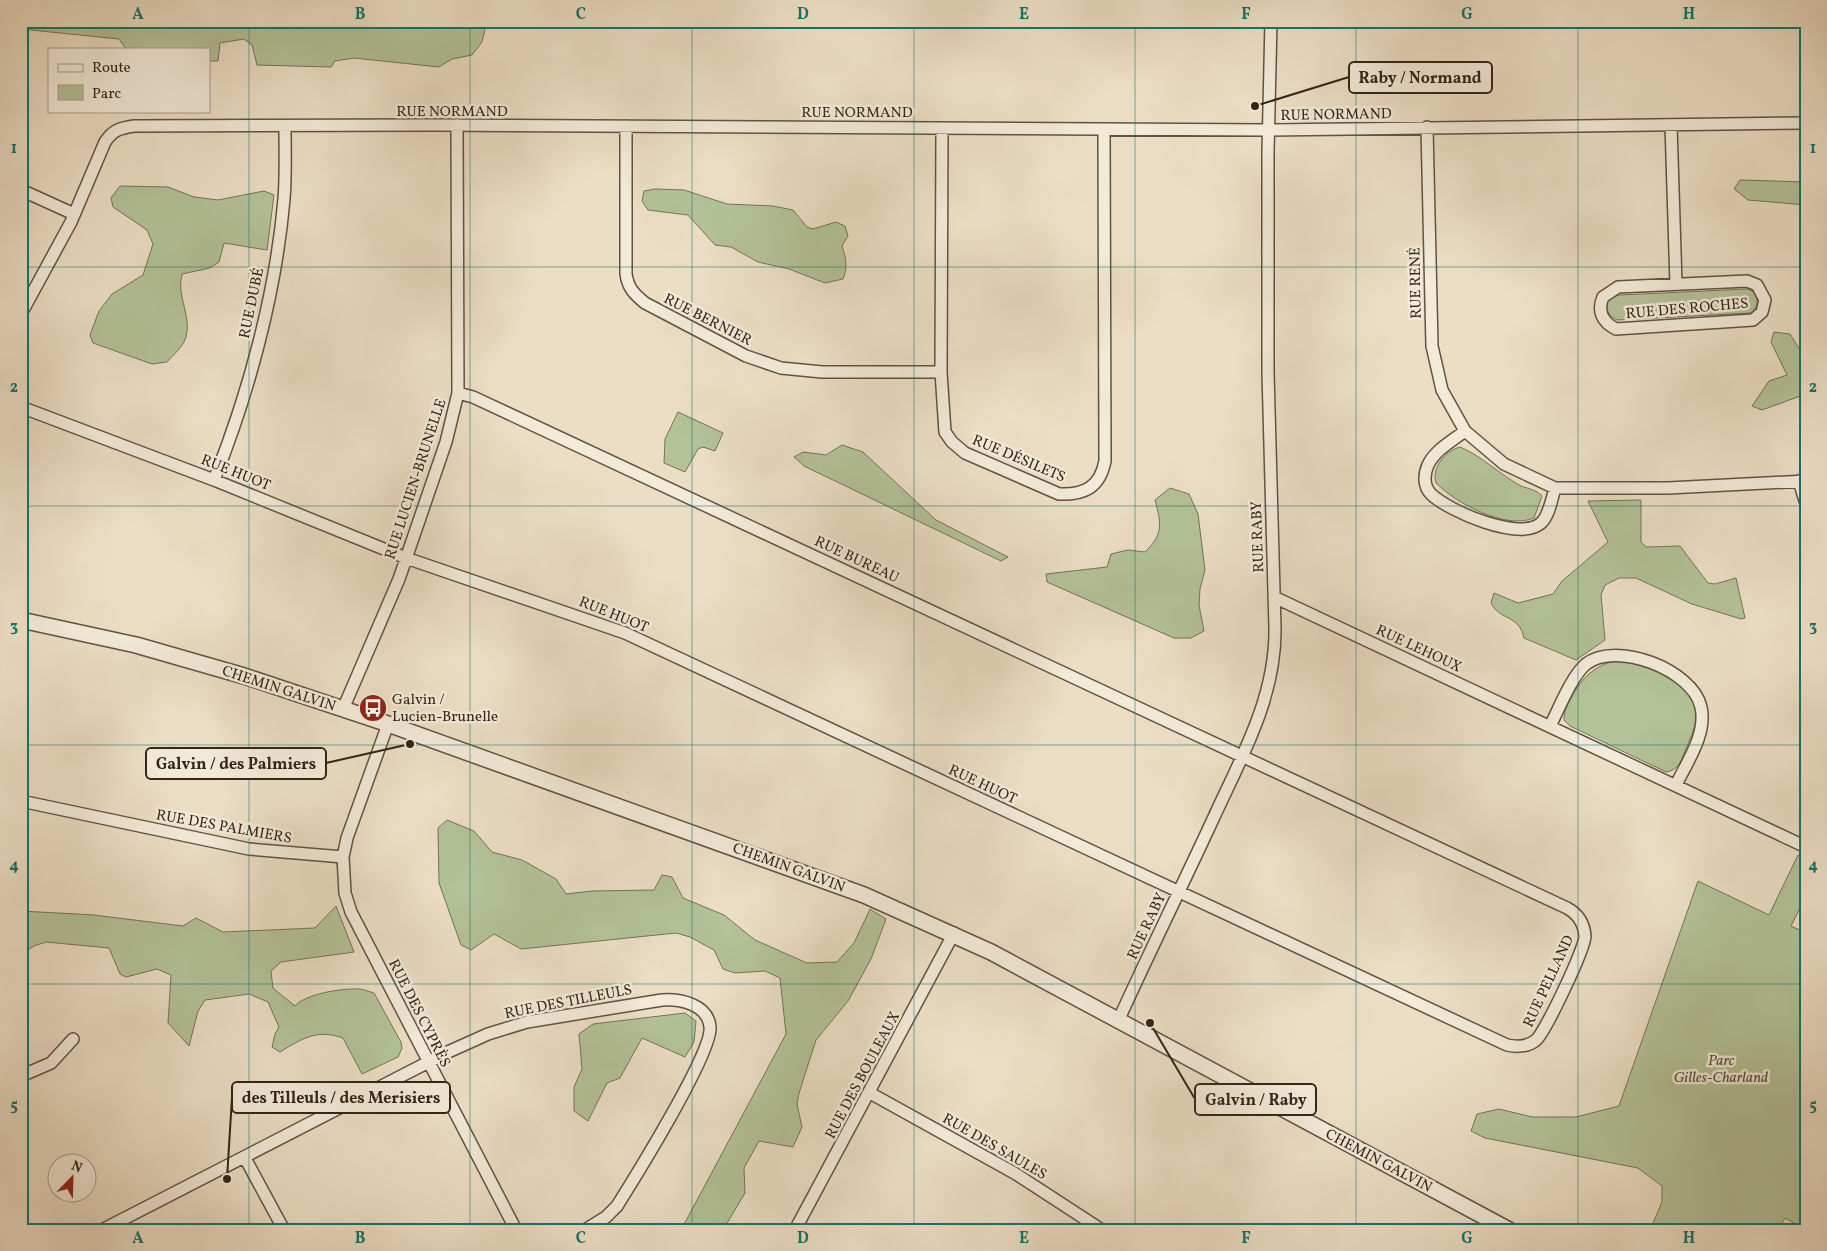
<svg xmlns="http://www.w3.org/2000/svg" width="1827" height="1251" font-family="Vollkorn,serif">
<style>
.green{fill:#b3c298;stroke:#737458}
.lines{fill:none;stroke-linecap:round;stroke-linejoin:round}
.minor-casing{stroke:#615344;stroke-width:14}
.tertiary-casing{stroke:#615344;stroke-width:18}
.minor{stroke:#f3ead9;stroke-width:11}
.tertiary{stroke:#f3ead9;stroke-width:15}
.grid{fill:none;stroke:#0f766e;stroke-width:1;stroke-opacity:0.55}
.labels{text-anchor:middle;stroke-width:5;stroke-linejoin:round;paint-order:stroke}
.street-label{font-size:15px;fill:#332519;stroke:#f3ead9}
.poi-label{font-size:15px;fill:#332519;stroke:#f3ead9;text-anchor:start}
.park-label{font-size:15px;font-style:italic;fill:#534c39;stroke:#f3ead9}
.leader{fill:none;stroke:#332519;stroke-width:2}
.callout-dot{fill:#332519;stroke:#f3ead9;stroke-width:2}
.callout{fill:#f3ead9;stroke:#332519;stroke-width:2}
.callout-label{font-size:16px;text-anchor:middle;font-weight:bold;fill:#332519}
.neatline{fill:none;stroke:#0f766e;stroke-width:2}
.grid-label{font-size:16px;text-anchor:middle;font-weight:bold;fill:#0f766e}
</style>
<rect width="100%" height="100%" fill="#ecdec5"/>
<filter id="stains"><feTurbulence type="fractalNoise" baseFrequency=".004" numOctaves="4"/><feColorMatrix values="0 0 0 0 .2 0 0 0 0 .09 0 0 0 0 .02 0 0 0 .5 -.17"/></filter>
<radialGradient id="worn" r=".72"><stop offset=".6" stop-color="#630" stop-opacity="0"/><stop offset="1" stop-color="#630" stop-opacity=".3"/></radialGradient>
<path class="green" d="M 21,21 L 479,21 L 486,25 L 482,42 L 472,55 L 452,59 L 439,67 L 354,58 L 335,61 L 331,67 L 257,65 L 252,45 L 244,39 L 220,43 L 218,61 L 209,61 L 209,49 L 126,49 L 119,39 L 21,29 Z
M 1740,180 L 1806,182 L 1806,205 L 1748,200 L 1734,189 Z
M 120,186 L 168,187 L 194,197 L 218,200 L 264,191 L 274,195 L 267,250 L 224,243 L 219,262 L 210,268 L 182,274 C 176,296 192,316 186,337 C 184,346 173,355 167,362 L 152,364 L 93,343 L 90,335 L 99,311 L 112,294 L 143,275 L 153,244 L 147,230 L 113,207 L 111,198 Z
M 655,189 L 684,190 L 727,204 L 773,206 L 793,210 L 807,227 L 813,229 L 836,222 L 845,226 L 848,236 L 842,246 C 846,258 848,267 843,279 L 825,283 L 789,269 L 758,262 L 731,247 L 715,245 L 688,215 L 648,210 L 642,201 L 644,191 Z
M 1746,289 L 1753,291 C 1759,300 1758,307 1751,313 L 1617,320 C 1602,312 1603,298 1620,295 Z
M 1774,332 L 1790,334 L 1806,359 L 1806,394 L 1762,410 L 1752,406 L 1769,381 L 1787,375 L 1771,342 Z
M 678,412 L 723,433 L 715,451 L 703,447 L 698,449 L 685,472 L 664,463 L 665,439 Z
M 842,445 L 863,452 L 936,520 L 1008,557 L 1001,561 L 804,466 L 794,457 L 803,452 L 826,455 Z
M 1460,447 C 1482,456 1500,475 1521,486 C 1529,489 1537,490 1542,496 L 1534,518 C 1505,530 1456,503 1436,483 C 1431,467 1446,451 1460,447 Z
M 1170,488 L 1189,494 L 1198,514 L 1205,570 L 1200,589 L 1199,605 L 1204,631 L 1191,638 L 1174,638 L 1047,582 L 1046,574 L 1107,567 L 1111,554 L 1128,550 L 1145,552 C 1164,534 1161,523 1155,500 Z
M 1641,500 L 1641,542 L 1646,547 L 1680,546 L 1708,583 L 1715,584 L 1736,578 L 1745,618 L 1741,619 L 1692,604 L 1636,578 L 1619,578 L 1605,585 L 1601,595 L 1605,640 L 1576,660 L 1524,638 C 1519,614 1500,621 1491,603 L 1494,593 L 1518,603 L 1553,594 L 1562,581 L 1608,542 L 1588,501 Z
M 1620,660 C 1646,666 1692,678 1696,710 C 1698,724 1690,738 1685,751 C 1681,761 1679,770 1666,772 L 1570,726 L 1564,720 C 1564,711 1567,706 1571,698 C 1583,676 1596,664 1620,660 Z
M 447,820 L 474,831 L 492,852 L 522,860 L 556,879 L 566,894 L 592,891 L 654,890 L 662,875 L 672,877 L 683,898 L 724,915 L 755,940 L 807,963 L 837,962 L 854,943 L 870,909 L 886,919 L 871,959 L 848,1001 L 816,1040 L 799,1093 L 797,1104 L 802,1127 L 793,1147 L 759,1141 L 744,1168 L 745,1193 L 723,1230 L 681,1230 L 786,1034 L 780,978 L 765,971 L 735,973 L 723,969 L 714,950 L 690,937 L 676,933 L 521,949 L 494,934 L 471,950 L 461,945 L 439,883 L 438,828 Z
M 1798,855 L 1806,859 L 1806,896 L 1791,926 L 1806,933 L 1806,1230 L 1785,1218 L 1778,1230 L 1650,1230 L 1662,1202 L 1662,1186 L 1638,1168 L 1485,1138 L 1471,1131 L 1477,1114 L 1499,1109 L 1532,1117 L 1576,1117 L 1619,1106 L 1698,881 L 1769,915 Z
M 336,906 L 354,952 L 281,962 L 271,971 L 273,988 L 295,1006 C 305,994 342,988 359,989 C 364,989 369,992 374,993 L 401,1042 L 402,1048 L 398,1057 L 362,1074 L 343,1038 C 317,1029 303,1038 280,1052 L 272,1047 L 275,1034 L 279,1027 L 268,1002 L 249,994 L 205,1000 L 198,1011 L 189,1046 L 168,1023 L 171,975 L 157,969 L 126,977 L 120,974 L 109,948 L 46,942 L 34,946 L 21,954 L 21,911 L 94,915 L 183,926 L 196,918 L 223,932 L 315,928 Z
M 685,1013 L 696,1021 L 694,1042 L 685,1057 L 642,1038 L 620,1078 L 607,1083 L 588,1121 L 574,1111 L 574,1087 L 582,1069 L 579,1034 L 593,1024 Z"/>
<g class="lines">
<defs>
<path id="minor" d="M 1671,125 L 1676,284
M 626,126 L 626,274 C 628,288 634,294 645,303 L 746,356 L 781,368 L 822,372 L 941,372
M 1427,127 L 1432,346 L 1442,390 L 1465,431 L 1504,464 L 1555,488 L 1668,488 L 1806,481
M 942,128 L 941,372 L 945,432 L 952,442 L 965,453 L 1059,494 C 1085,495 1100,487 1105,461 L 1104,129
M 21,190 L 74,214
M 1747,281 L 1757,285 L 1765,300 L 1762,312 L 1753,320 L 1616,329 C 1602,322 1597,311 1603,297 L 1618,287 Z
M 21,314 L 71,222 L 105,142 C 113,130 120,128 134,126 L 435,125 L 1269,130 L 1806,123
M 21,407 L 214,480 L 406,558 L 625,633 L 1507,1045 C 1517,1047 1528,1047 1536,1040 C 1545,1033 1586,946 1585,936 C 1584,923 1578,914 1567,908 L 473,397 L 458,393
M 1465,431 C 1452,441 1435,450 1428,465 C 1424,474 1423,486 1431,494 C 1448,511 1520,542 1541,523 C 1549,516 1552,498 1555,488
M 214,480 C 249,393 276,292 284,199 C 286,175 285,150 285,126
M 1799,481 L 1806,504
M 1274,597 L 1806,847
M 343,709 L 399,579 L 446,442 L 458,393 L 457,125
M 388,724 L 347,838 L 343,857 L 345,893 L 351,912 L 516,1230
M 1550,726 C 1559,709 1571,677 1586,664 C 1616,640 1693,670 1701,707 C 1707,734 1687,762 1676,785
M 21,801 L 249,849 L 343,857
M 1119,1019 C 1150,951 1183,884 1214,817 C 1242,756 1276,697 1275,628 L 1268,373 L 1268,152 L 1271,21
M 21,1076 L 51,1063 L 73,1039
M 870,1093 L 1016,1174 L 1102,1230
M 245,1158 L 284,1230
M 102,1230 L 448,1052 L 488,1034 L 527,1022 L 662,1000 C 680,999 708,1004 710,1027 C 713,1052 634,1179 617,1206 L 606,1217 L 585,1230
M 795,1230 L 954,933"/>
<path id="tertiary" d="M 21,620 L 136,645 L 244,676 L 388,724 L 864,895 L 991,952 L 1509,1230"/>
</defs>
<use href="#minor" class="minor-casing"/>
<use href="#tertiary" class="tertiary-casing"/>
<use href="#minor" class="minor"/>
<use href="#tertiary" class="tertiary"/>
</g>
<path class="grid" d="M 249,21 L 249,1230M 470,21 L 470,1230M 692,21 L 692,1230M 914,21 L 914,1230M 1135,21 L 1135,1230M 1356,21 L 1356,1230M 1578,21 L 1578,1230M 21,267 L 1806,267M 21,506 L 1806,506M 21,745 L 1806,745M 21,984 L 1806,984"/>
<defs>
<symbol id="bus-disc" viewBox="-11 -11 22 22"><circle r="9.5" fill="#8f2418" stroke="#f3ead9"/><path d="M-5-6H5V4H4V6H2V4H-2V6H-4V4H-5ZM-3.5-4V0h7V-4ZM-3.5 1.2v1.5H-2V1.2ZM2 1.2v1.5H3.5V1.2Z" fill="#fff"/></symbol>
</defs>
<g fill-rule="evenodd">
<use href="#bus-disc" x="357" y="692" width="32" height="32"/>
</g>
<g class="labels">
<g class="street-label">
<text x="452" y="116">RUE NORMAND</text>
<text x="857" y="117">RUE NORMAND</text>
<text transform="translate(1336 114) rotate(-1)" y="5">RUE NORMAND</text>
<text transform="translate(1415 283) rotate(-91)" y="5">RUE RENÉ</text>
<text transform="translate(251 303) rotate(-78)" y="5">RUE DUBÉ</text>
<text transform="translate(1687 308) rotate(-5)" y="5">RUE DES ROCHES</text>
<text transform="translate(708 319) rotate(27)" y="5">RUE BERNIER</text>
<text transform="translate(1019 458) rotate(23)" y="5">RUE DÉSILETS</text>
<text transform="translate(236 472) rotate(22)" y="5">RUE HUOT</text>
<text transform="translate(415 479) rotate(-72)" y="5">RUE LUCIEN-BRUNELLE</text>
<text transform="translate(1257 537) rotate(-92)" y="5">RUE RABY</text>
<text transform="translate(857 559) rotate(25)" y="5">RUE BUREAU</text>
<text transform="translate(614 614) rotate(22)" y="5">RUE HUOT</text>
<text transform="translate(1419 648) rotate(25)" y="5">RUE LEHOUX</text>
<text transform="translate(279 688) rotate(18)" y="5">CHEMIN GALVIN</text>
<text transform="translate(983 784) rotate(25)" y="5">RUE HUOT</text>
<text transform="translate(224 826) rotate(10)" y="5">RUE DES PALMIERS</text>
<text transform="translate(789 867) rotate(20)" y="5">CHEMIN GALVIN</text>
<text transform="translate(1146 926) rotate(-65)" y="5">RUE RABY</text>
<text transform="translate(1548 981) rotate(-65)" y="5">RUE PELLAND</text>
<text transform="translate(568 1001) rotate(-11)" y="5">RUE DES TILLEULS</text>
<text transform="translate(420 1013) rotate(63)" y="5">RUE DES CYPRÈS</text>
<text transform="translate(862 1075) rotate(-62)" y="5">RUE DES BOULEAUX</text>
<text transform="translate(995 1146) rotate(30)" y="5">RUE DES SAULES</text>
<text transform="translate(1379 1160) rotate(28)" y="5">CHEMIN GALVIN</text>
</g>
<g class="poi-label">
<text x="392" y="704">Galvin /<tspan x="392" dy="17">Lucien-Brunelle</tspan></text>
</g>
<g class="park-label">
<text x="1721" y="1065">Parc<tspan x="1721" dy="17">Gilles-Charland</tspan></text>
</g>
</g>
<path class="leader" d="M1255 106L1349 77M410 744L326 763M227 1179L232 1097M1150 1023L1195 1099"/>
<g class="callout-dot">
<circle cx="1255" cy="106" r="5"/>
<circle cx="410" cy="744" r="5"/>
<circle cx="227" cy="1179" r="5"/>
<circle cx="1150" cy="1023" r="5"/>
</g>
<g class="callout">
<rect x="1349" y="62" width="143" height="31" rx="5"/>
<rect x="146" y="748" width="180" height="31" rx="5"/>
<rect x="232" y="1082" width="218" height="31" rx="5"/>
<rect x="1195" y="1084" width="121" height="31" rx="5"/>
</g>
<g class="callout-label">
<text x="1420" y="83">Raby / Normand</text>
<text x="236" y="769">Galvin / des Palmiers</text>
<text x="341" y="1103">des Tilleuls / des Merisiers</text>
<text x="1256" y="1105">Galvin / Raby</text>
</g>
<rect width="1827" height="1251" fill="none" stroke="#ecdec5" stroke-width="55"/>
<rect x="48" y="48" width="162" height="65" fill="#f3ead9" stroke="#a69b8c"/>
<rect x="58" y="64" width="25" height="8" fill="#f3ead9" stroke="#a69b8c"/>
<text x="92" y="72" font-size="15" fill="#332519">Route</text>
<rect x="58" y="85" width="25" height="15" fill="#b3c298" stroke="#a69b8c"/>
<text x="92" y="98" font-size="15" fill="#332519">Parc</text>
<g transform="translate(72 1178) rotate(23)"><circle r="24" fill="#f3ead9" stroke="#a69b8c"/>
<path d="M0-4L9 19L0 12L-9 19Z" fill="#8f2418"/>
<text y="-8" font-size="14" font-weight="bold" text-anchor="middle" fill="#332519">N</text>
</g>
<rect x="28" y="28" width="1772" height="1196" class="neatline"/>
<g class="grid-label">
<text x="138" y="19">A</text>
<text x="360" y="19">B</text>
<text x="581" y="19">C</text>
<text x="803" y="19">D</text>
<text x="1024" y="19">E</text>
<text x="1246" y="19">F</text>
<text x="1467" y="19">G</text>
<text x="1689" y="19">H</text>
<text x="14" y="153">1</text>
<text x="1813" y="153">1</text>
<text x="14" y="392">2</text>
<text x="1813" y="392">2</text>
<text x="14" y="631">3</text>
<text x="1813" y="631">3</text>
<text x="14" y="870">4</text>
<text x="1813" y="870">4</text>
<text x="14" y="1110">5</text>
<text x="1813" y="1110">5</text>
<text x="138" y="1243">A</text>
<text x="360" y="1243">B</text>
<text x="581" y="1243">C</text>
<text x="803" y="1243">D</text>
<text x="1024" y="1243">E</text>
<text x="1246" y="1243">F</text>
<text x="1467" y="1243">G</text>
<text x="1689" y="1243">H</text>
</g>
<rect width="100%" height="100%" filter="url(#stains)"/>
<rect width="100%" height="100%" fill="url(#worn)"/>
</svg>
